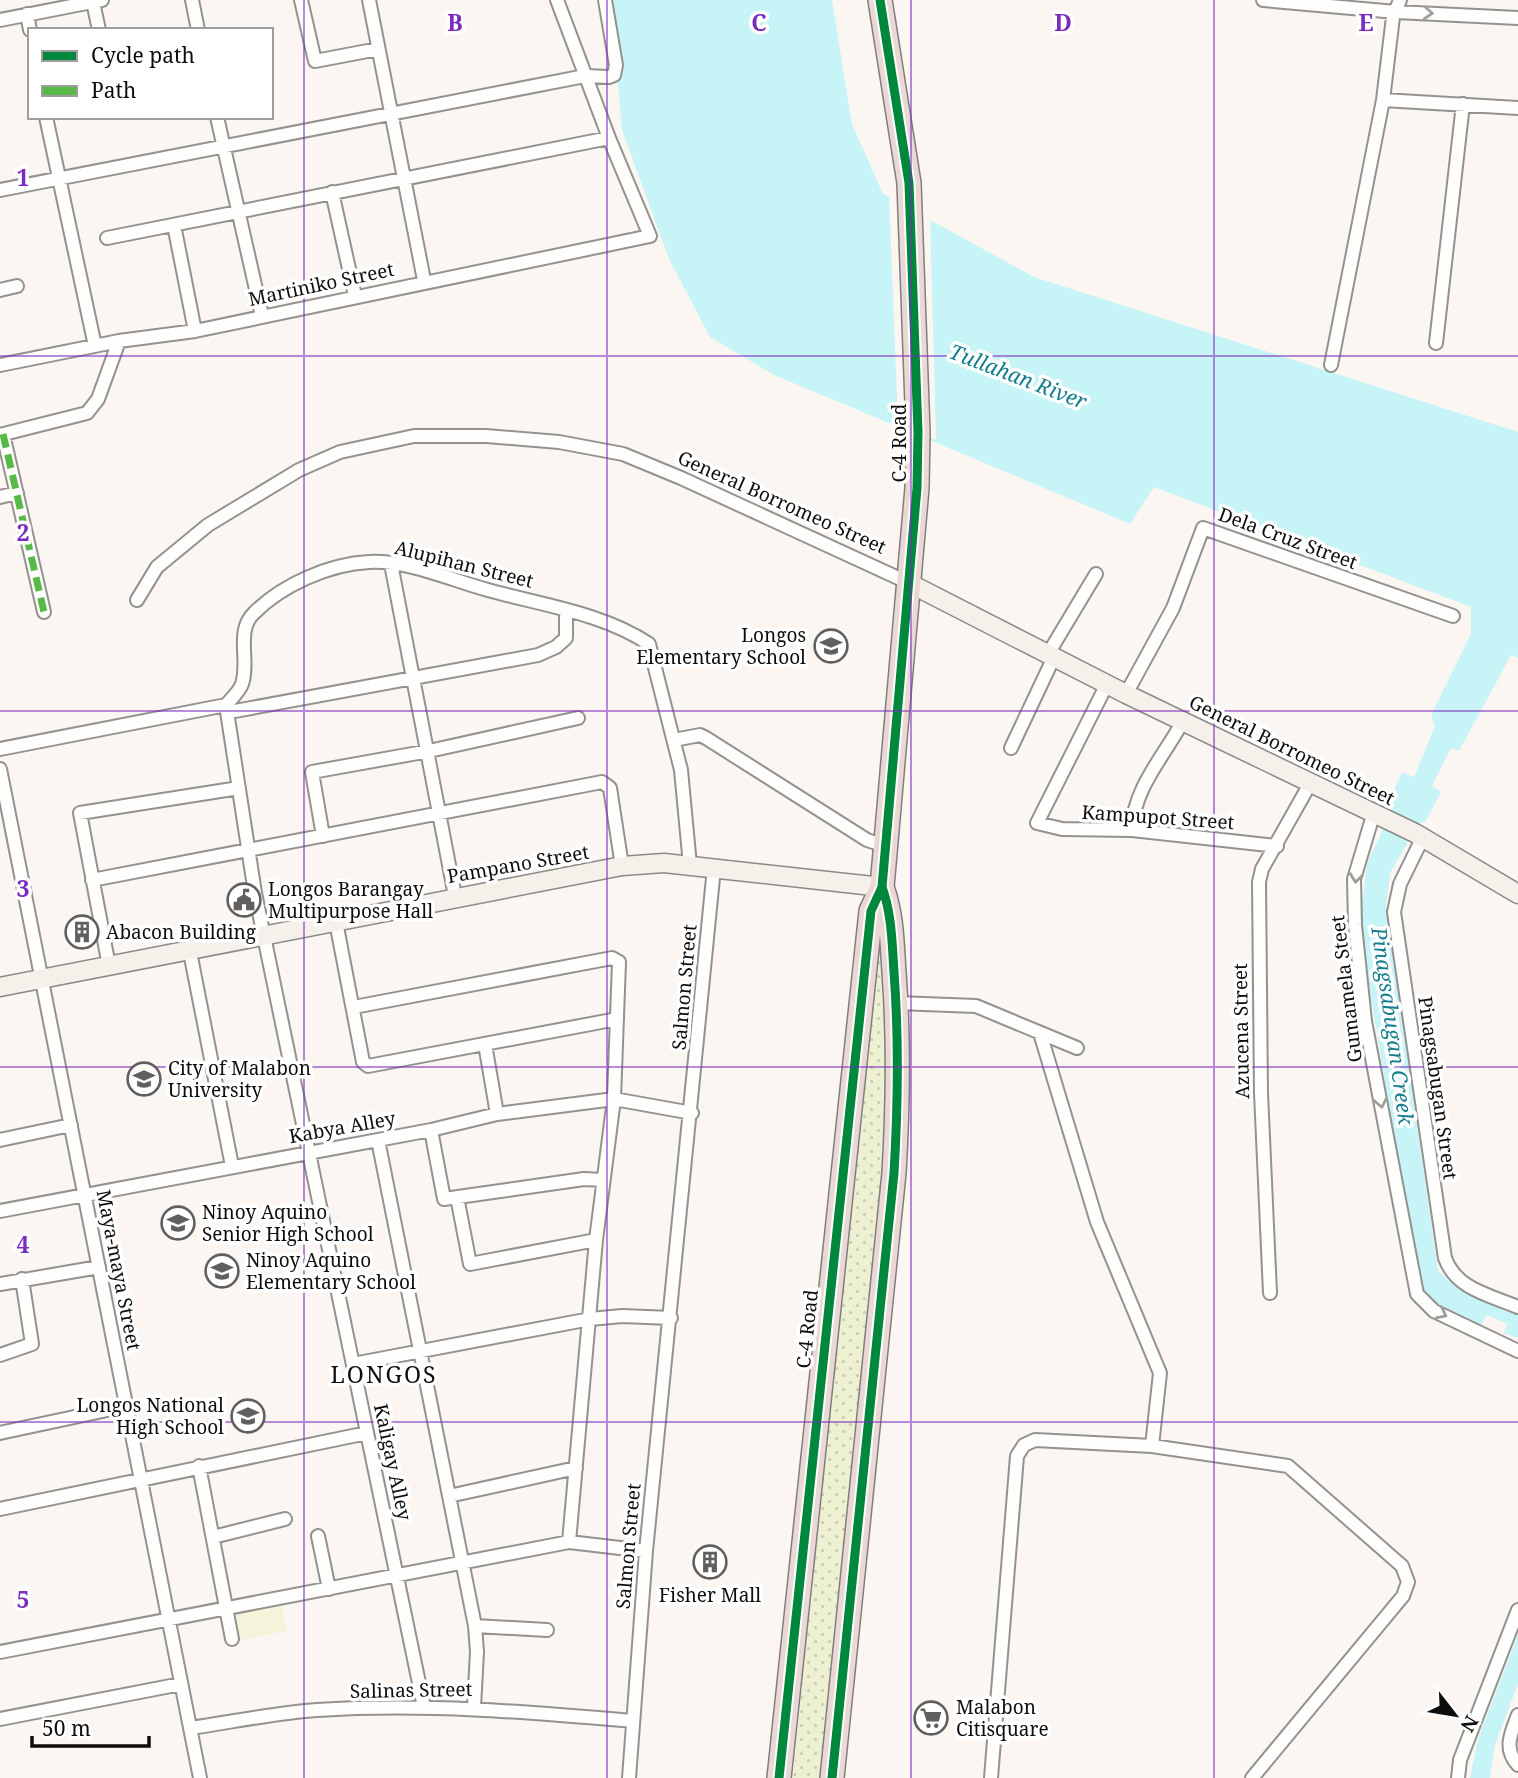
<svg xmlns="http://www.w3.org/2000/svg" width="1518" height="1778" font-family="'Noto Serif',serif">
<style>
.grass{fill:url(#grass-dots)}
.pitch{fill:#f5f4db}
.water{fill:#c7f4f6}
.pier{fill:#fbf6f2}
.lines{fill:none;stroke-linecap:round;stroke-linejoin:round}
.street-casing{stroke:#949290;stroke-width:16}
.secondary-casing{stroke:#8b8987;stroke-width:21}
.highway-casing{stroke:#817f7d;stroke-width:26}
.street{stroke:#fefefd;stroke-width:12}
.secondary{stroke:#f5f0ea;stroke-width:18}
.highway{stroke:#ead8d5;stroke-width:23}
.quiet{stroke:#58b947;stroke-width:7;stroke-dasharray:14 7;stroke-linecap:butt}
.cycleway-casing{stroke:#fff;stroke-width:13}
.cycleway{stroke:#00873e;stroke-width:9}
.oneway{stroke:#9e9e9d}
.grid{fill:none;stroke:#7b2cbf;stroke-width:2;stroke-opacity:0.55}
.labels{text-anchor:middle;stroke-width:7;stroke-linejoin:round;paint-order:stroke}
.street-label{font-size:19px;fill:#0d0d0d;stroke:#fff}
.poi-label{font-size:19px;fill:#0d0d0d;stroke:#fff;text-anchor:start}
.water-label{font-size:21px;font-style:italic;fill:#127e8e;stroke:#fff}
.quarter-label{font-size:23px;letter-spacing:2px;fill:#0d0d0d;stroke:#fff}
.grid-label{font-size:23px;text-anchor:middle;font-weight:bold;fill:#7b2cbf;stroke:#fff;stroke-width:7;stroke-linejoin:round;paint-order:stroke}
</style>
<defs>
<pattern id="grass-dots" width="8" height="8" patternUnits="userSpaceOnUse" patternTransform="scale(1.75)"><rect width="8" height="8" fill="#edf0d1"/><path d="M2 2h.1M6 6h.1" fill="none" stroke="#cacdb2" stroke-width="1.8" stroke-linecap="round"/></pattern>
</defs>
<rect width="100%" height="100%" fill="#fbf6f2"/>
<path class="grass" d="M 877,911 L 880,912 L 886,1019 L 884,1164 L 819,1778 L 793,1778 Z"/>
<path class="pitch" d="M 281,1602 L 287,1631 L 235,1641 L 230,1612 Z"/>
<path class="water" d="M 611,0 L 832,0 L 852,124 L 883,194 L 1034,277 L 1518,432 L 1518,658 L 1511,655 L 1459,751 L 1451,748 L 1432,786 L 1441,792 L 1425,822 L 1419,823 L 1390,873 L 1386,906 L 1438,1271 L 1462,1291 L 1518,1314 L 1518,1338 L 1504,1333 L 1507,1324 L 1487,1315 L 1481,1325 L 1430,1300 L 1419,1284 L 1359,926 L 1367,864 L 1392,809 L 1389,801 L 1402,772 L 1414,777 L 1435,726 L 1431,715 L 1471,634 L 1471,607 L 1154,487 L 1130,524 L 774,375 L 710,337 L 669,259 L 622,130 Z
M 1518,1635 L 1518,1684 L 1495,1745 L 1490,1778 L 1470,1778 L 1478,1739 Z"/>
<path class="pier" d="M 889,194 L 930,216 L 936,440 L 898,423 Z"/>
<g class="lines">
<defs>
<path id="street" d="M 192,0 L 198,30
M 301,0 L 315,61 L 378,49
M 369,0 L 424,280
M 1263,0 L 1396,12 L 1518,18
M 93,2 L 99,30
M 27,14 L 30,30
M 0,20 L 102,0
M 1383,100 L 1518,108
M 46,117 L 95,346
M 217,117 L 262,316
M 0,190 L 585,76 L 609,77 L 614,75 L 616,65 L 605,0
M 332,192 L 355,296
M 174,225 L 195,331
M 107,238 L 609,138
M 0,290 L 17,286
M 1436,343 L 1463,104
M 0,365 L 119,341 L 195,331 L 650,236 L 609,138 L 557,0
M 1331,365 L 1383,100 L 1393,17 L 1400,0
M 3,434 L 44,612
M 0,435 L 87,413 L 98,399 L 119,341
M 0,497 L 17,493
M 391,564 L 455,896
M 137,600 L 157,567 L 208,525 L 299,470 L 340,452 L 414,436 L 486,436 L 559,442 L 623,454 L 681,478 L 907,582
M 1048,654 L 1096,574
M 1107,684 L 1037,823 L 1062,829 L 1132,830 L 1277,846
M 1126,694 L 1173,608 L 1203,528 L 1453,616
M 226,705 L 255,893 L 424,1707
M 226,709 L 235,711 L 538,655 L 556,647 L 566,638 L 566,611
M 674,740 L 700,735 L 706,738 L 867,840 L 885,846
M 1011,748 L 1054,657
M 0,749 L 226,705 C 231,699 239,692 242,684 C 250,661 235,631 254,613 C 282,585 329,564 369,562 C 408,560 451,580 488,590 C 541,605 603,613 649,644 L 681,770 L 690,865
M 0,769 L 200,1778
M 1374,812 L 1354,879 L 1355,925 L 1365,1021 L 1417,1294 L 1434,1311 L 1518,1351
M 1132,830 C 1133,789 1164,756 1183,721
M 323,836 L 312,772 L 429,751 L 578,718
M 1423,837 L 1400,884 L 1394,912 L 1445,1258 C 1456,1289 1489,1295 1518,1307
M 92,880 L 602,782 L 610,788 L 622,866
M 336,922 L 363,1062 L 368,1066 L 617,1019
M 190,952 L 232,1166
M 109,966 L 80,813 L 239,788
M 897,1003 L 976,1006 L 1077,1048
M 354,1007 L 612,958 L 619,962 L 614,1099 L 596,1240 L 569,1542
M 1040,1033 L 1097,1222 L 1160,1373 L 1152,1446
M 485,1044 L 497,1114
M 431,1130 L 444,1199 L 584,1179 L 603,1180
M 0,1140 L 71,1125
M 378,1140 L 475,1626 L 477,1652 L 474,1707
M 457,1197 L 470,1264 L 596,1240
M 0,1211 L 431,1130 L 497,1114 L 614,1099 L 692,1113
M 0,1284 L 99,1267
M 1270,1293 L 1261,1093 L 1259,882 L 1262,869 L 1311,782
M 0,1355 L 32,1344 L 22,1279
M 353,1364 L 590,1319 L 622,1316 L 671,1318
M 0,1433 L 126,1406
M 199,1466 L 232,1639
M 449,1496 L 576,1468
M 0,1509 L 367,1433
M 318,1536 L 329,1589
M 213,1537 L 285,1519
M 475,1626 L 547,1630
M 0,1652 L 569,1542 L 646,1551
M 1518,1715 C 1511,1733 1503,1749 1518,1765
M 0,1719 L 181,1684
M 190,1728 C 232,1722 275,1713 317,1710 C 424,1703 528,1712 633,1721
M 629,1778 L 646,1551 L 714,868
M 991,1778 L 1017,1456 L 1024,1445 L 1035,1440 L 1152,1446 L 1288,1466 L 1402,1566 L 1408,1582 L 1403,1596 L 1252,1778
M 1458,1778 L 1460,1760 L 1518,1610"/>
<path id="secondary" d="M 907,582 L 1126,694 L 1415,833 L 1518,894
M 0,987 L 622,866 L 664,863 L 882,887"/>
<path id="highway" d="M 779,1778 L 871,911 L 882,887 L 917,488 L 918,432 L 909,183 L 880,0
M 832,1778 L 894,1173 C 898,1106 899,1039 894,972 C 892,943 892,915 882,887"/>
</defs>
<use href="#street" class="street-casing"/>
<use href="#secondary" class="secondary-casing"/>
<use href="#highway" class="highway-casing"/>
<use href="#street" class="street"/>
<use href="#secondary" class="secondary"/>
<use href="#highway" class="highway"/>
<path class="quiet" d="M 3,434 L 44,612"/>
<defs>
<path id="cycleway" d="M 779,1778 L 871,911 L 882,887 L 917,488 L 918,432 L 909,183 L 880,0
M 832,1778 L 894,1173 C 898,1106 899,1039 894,972 C 892,943 892,915 882,887"/>
</defs>
<use href="#cycleway" class="cycleway-casing"/>
<use href="#cycleway" class="cycleway"/>
</g>
<defs><path id="oneway-chevron" d="M-2-3.5L2.5 0L-2 3.5" fill="none" stroke-width="1.6" stroke-linecap="round" stroke-linejoin="round" transform="scale(1.75)"/></defs>
<g class="oneway">
<use href="#oneway-chevron" transform="translate(1428 13) rotate(3)"/>
<use href="#oneway-chevron" transform="translate(1356 878) rotate(97)"/>
<use href="#oneway-chevron" transform="translate(1381 1103) rotate(79)"/>
<use href="#oneway-chevron" transform="translate(1442 1314) rotate(27)"/>
</g>
<path class="grid" d="M 304,0 L 304,1778M 607,0 L 607,1778M 911,0 L 911,1778M 1214,0 L 1214,1778M 0,356 L 1518,356M 0,711 L 1518,711M 0,1067 L 1518,1067M 0,1422 L 1518,1422"/>
<defs>
<symbol id="school-ring" viewBox="-11 -11 22 22"><circle r="9.5" fill="#fff" stroke="#605f5d" stroke-width="1.5"/><path d="M0-5L7-2L0 1L-7-2ZM-4 1L0 2.5L4 1V4Q0 6-4 4Z" fill="#605f5d"/></symbol>
<symbol id="civic-ring" viewBox="-11 -11 22 22"><circle r="9.5" fill="#fff" stroke="#605f5d" stroke-width="1.5"/><path d="M-.6-6.5H3V-4.5H.6V-3L4-1V1h2V6H-6V1h2V-1L-.6-3ZM-1.2 2.5V6h2.4V2.5Z" fill="#605f5d"/></symbol>
<symbol id="building-ring" viewBox="-11 -11 22 22"><circle r="9.5" fill="#fff" stroke="#605f5d" stroke-width="1.5"/><path d="M-4-6H4V6H1V3H-1V6H-4ZM-2.5-4.3h1.7v1.8h-1.7ZM.8-4.3h1.7v1.8H.8ZM-2.5-1h1.7V.8h-1.7ZM.8-1h1.7V.8H.8Z" fill="#605f5d"/></symbol>
<symbol id="university-ring" viewBox="-11 -11 22 22"><circle r="9.5" fill="#fff" stroke="#605f5d" stroke-width="1.5"/><path d="M0-5L7-2L0 1L-7-2ZM-4 1L0 2.5L4 1V4Q0 6-4 4Z" fill="#605f5d"/></symbol>
<symbol id="supermarket-ring" viewBox="-11 -11 22 22"><circle r="9.5" fill="#fff" stroke="#605f5d" stroke-width="1.5"/><path d="M-6-5.5h2.5l.6 2H6L4.5 2H-2.5L-4.4-4H-6ZM-1.5 3.2a1.3 1.3 0 1 0 .1 0ZM3 3.2a1.3 1.3 0 1 0 .1 0Z" fill="#605f5d"/></symbol>
</defs>
<g fill-rule="evenodd">
<use href="#school-ring" x="812" y="627" width="38" height="38"/>
<use href="#civic-ring" x="225" y="881" width="38" height="38"/>
<use href="#building-ring" x="63" y="913" width="38" height="38"/>
<use href="#university-ring" x="125" y="1060" width="38" height="38"/>
<use href="#school-ring" x="159" y="1204" width="38" height="38"/>
<use href="#school-ring" x="203" y="1252" width="38" height="38"/>
<use href="#school-ring" x="229" y="1397" width="38" height="38"/>
<use href="#building-ring" x="691" y="1543" width="38" height="38"/>
<use href="#supermarket-ring" x="912" y="1699" width="38" height="38"/>
</g>
<g class="labels">
<g class="street-label">
<text transform="translate(321 284) rotate(-12)" y="7">Martiniko Street</text>
<text transform="translate(899 443) rotate(-90)" y="7">C-4 Road</text>
<text transform="translate(782 502) rotate(24)" y="7">General Borromeo Street</text>
<text transform="translate(1288 538) rotate(20)" y="7">Dela Cruz Street</text>
<text transform="translate(464 564) rotate(14)" y="7">Alupihan Street</text>
<text transform="translate(1292 750) rotate(26)" y="7">General Borromeo Street</text>
<text transform="translate(1158 817) rotate(4)" y="7">Kampupot Street</text>
<text transform="translate(518 864) rotate(-10)" y="7">Pampano Street</text>
<text transform="translate(684 987) rotate(-85)" y="7">Salmon Street</text>
<text transform="translate(1346 989) rotate(-97)" y="7">Gumamela Steet</text>
<text transform="translate(1241 1031) rotate(-91)" y="7">Azucena Street</text>
<text transform="translate(1438 1088) rotate(82)" y="7">Pinagsabugan Street</text>
<text transform="translate(342 1127) rotate(-10)" y="7">Kabya Alley</text>
<text transform="translate(119 1270) rotate(79)" y="7">Maya-maya Street</text>
<text transform="translate(807 1329) rotate(-84)" y="7">C-4 Road</text>
<text transform="translate(393 1462) rotate(78)" y="7">Kaligay Alley</text>
<text transform="translate(628 1546) rotate(-85)" y="7">Salmon Street</text>
<text transform="translate(411 1690) rotate(-1)" y="7">Salinas Street</text>
</g>
<g class="poi-label">
<text x="806" y="642" text-anchor="end">Longos<tspan x="806" dy="22">Elementary School</tspan></text>
<text x="268" y="896">Longos Barangay<tspan x="268" dy="22">Multipurpose Hall</tspan></text>
<text x="106" y="939">Abacon Building</text>
<text x="168" y="1075">City of Malabon<tspan x="168" dy="22">University</tspan></text>
<text x="202" y="1219">Ninoy Aquino<tspan x="202" dy="22">Senior High School</tspan></text>
<text x="246" y="1267">Ninoy Aquino<tspan x="246" dy="22">Elementary School</tspan></text>
<text x="224" y="1412" text-anchor="end">Longos National<tspan x="224" dy="22">High School</tspan></text>
<text x="710" y="1602" text-anchor="middle">Fisher Mall</text>
<text x="956" y="1714">Malabon<tspan x="956" dy="22">Citisquare</tspan></text>
</g>
<g class="water-label">
<text transform="translate(1018 377) rotate(21)" y="7">Tullahan River</text>
<text transform="translate(1392 1026) rotate(82)" y="7">Pinagsabugan Creek</text>
</g>
<g class="quarter-label">
<text x="384" y="1383">LONGOS</text>
</g>
</g>
<g class="grid-label">
<text x="455" y="31">B</text>
<text x="759" y="31">C</text>
<text x="1063" y="31">D</text>
<text x="1366" y="31">E</text>
<text x="23" y="186">1</text>
<text x="23" y="541">2</text>
<text x="23" y="897">3</text>
<text x="23" y="1253">4</text>
<text x="23" y="1608">5</text>
</g>
<rect x="28" y="28" width="245" height="91" fill="#ffffff" stroke="#9e9e9e" stroke-width="2"/>
<rect x="42" y="51" width="35" height="10" fill="#00873e" stroke="#9e9e9e" stroke-width="2"/>
<text x="91" y="63" font-size="21" fill="#0d0d0d">Cycle path</text>
<rect x="42" y="86" width="35" height="10" fill="#58b947" stroke="#9e9e9e" stroke-width="2"/>
<text x="91" y="98" font-size="21" fill="#0d0d0d">Path</text>
<g transform="translate(1455 1715) rotate(121)" stroke="#ffffff" stroke-width="5" paint-order="stroke">
<path d="M0-5L12 26L0 18L-12 26Z" fill="#0d0d0d"/>
<text y="-10" font-size="19" font-weight="bold" text-anchor="middle" fill="#0d0d0d">N</text>
</g>
<path d="M32 1736v10h117v-10" fill="none" stroke="#0d0d0d" stroke-width="3.5"/>
<text x="42" y="1736" font-size="21" fill="#0d0d0d" stroke="#ffffff" stroke-width="5" paint-order="stroke">50 m</text>
</svg>
